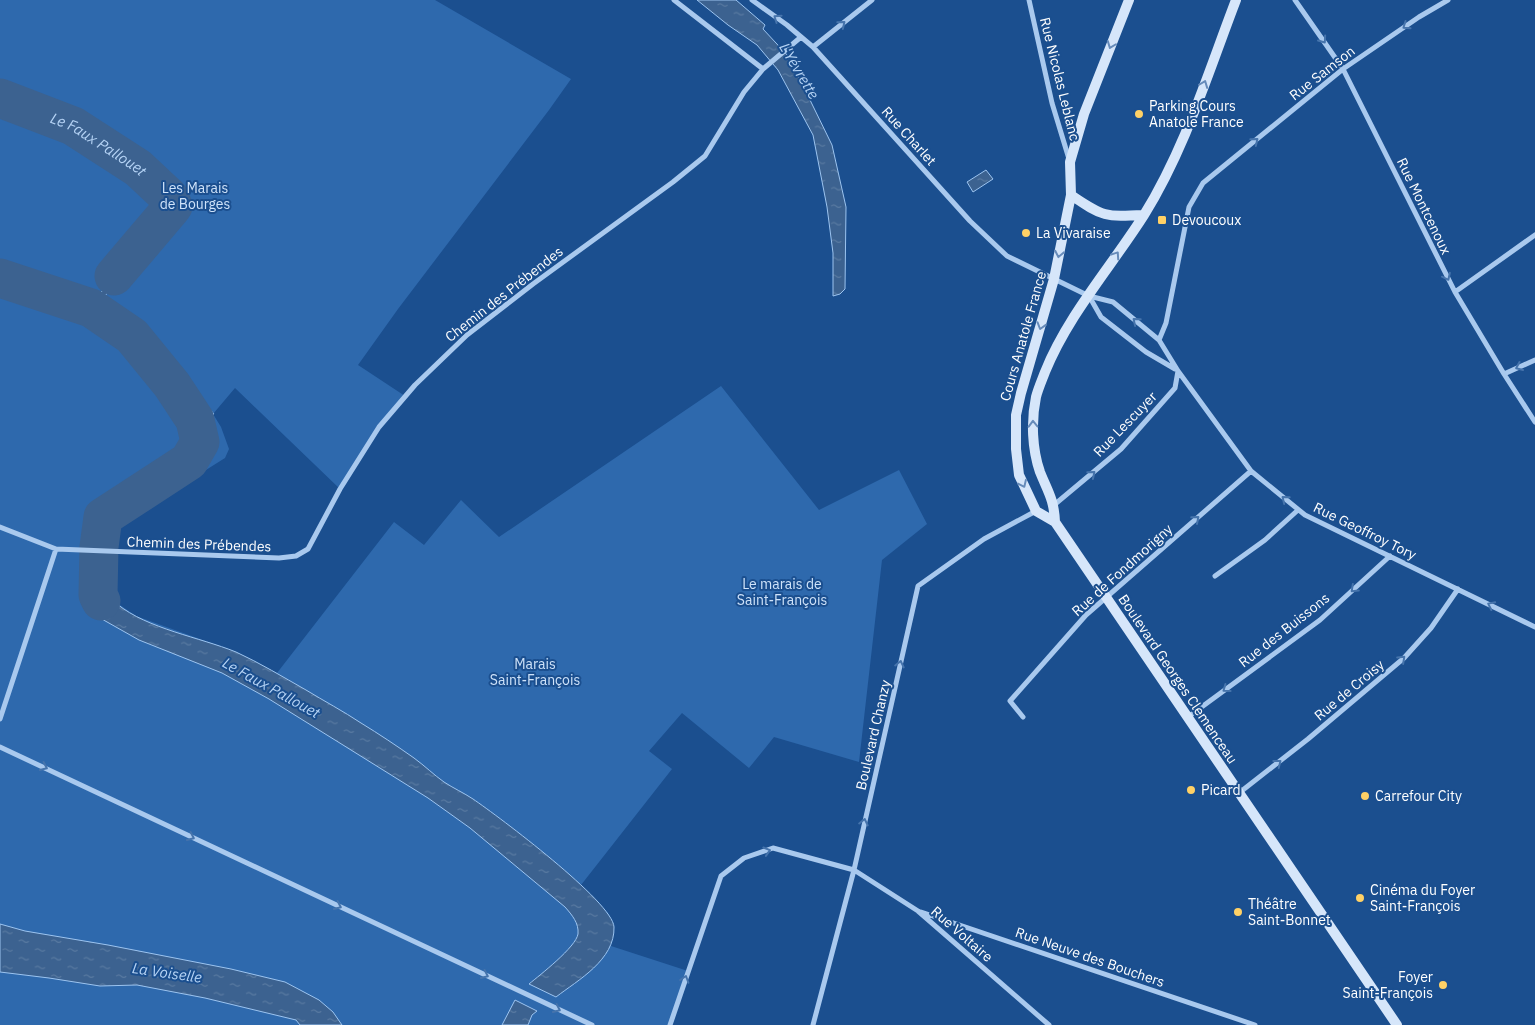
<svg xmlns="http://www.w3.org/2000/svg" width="1535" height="1025" font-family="'IBM Plex Sans',sans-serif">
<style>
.garden{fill:#2e69ad}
.water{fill:url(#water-ripples);stroke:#9cc4f0}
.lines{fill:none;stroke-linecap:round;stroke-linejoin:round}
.river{stroke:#3c6290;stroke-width:39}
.street{stroke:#a9c9ee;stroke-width:5}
.secondary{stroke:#d6e6fa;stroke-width:10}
.oneway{stroke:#4674ac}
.oneway2{stroke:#668bba}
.poi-dot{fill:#ffd166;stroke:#1b4f8f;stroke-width:2}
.labels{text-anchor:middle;stroke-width:4;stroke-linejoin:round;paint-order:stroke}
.street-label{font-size:14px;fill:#fff;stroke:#1b4f8f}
.poi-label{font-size:14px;fill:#fff;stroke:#1b4f8f;text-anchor:start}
.park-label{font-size:14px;fill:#cfe3fa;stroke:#1b4f8f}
.water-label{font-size:15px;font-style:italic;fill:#b5d3f5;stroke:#1b4f8f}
</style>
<defs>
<pattern id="water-ripples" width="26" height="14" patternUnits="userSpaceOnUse" patternTransform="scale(1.25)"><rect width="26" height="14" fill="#3c6290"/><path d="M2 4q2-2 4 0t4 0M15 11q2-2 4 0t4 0" fill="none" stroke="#597aa1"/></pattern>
</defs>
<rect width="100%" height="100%" fill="#1b4f8f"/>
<path class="garden" d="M 0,0 L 435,0 L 571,79 L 549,110 L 398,309 L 358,365 L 405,396 L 379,427 L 340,489 L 235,388 L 213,414 L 221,427 L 229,449 L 225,458 L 147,507 L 128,517 L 118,524 L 110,533 L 106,547 L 104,583 L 108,593 L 117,603 L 136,616 L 236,652 L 277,673 L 394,522 L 424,545 L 461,500 L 499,537 L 721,386 L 819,510 L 899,470 L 927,524 L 882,560 L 859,762 L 774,737 L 749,768 L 682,713 L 649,751 L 672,769 L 581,885 L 608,913 L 614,925 L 611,946 L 688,971 L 670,1025 L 0,1025 Z"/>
<path class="water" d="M 697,0 L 736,0 L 765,25 L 763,29 L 789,57 L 832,145 L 846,207 L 845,289 L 840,294 L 833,296 L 833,253 L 827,207 L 813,135 L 778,70 L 757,45 L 728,25 Z
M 0,91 C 24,101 49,108 72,119 C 114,136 148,167 181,198 L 184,207 L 103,298 L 104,302 C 144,335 179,374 214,414 L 199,422 L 136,337 L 91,306 L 108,283 L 176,203 L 140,167 L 81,128 L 0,98 Z
M 986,170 L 993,179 L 973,192 L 967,182 Z
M 84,551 L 106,552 C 105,571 101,590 117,604 C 148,629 199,637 236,652 C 260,663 283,677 306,690 C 324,701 343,711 361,723 C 379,734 397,746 414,758 C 425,766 434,775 444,782 C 453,788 464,793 473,799 C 498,816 613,902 614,927 C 615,960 578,980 556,997 L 529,984 C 540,975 576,947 578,934 C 579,923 572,915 565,907 L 470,828 L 428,798 L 343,745 L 269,699 L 222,673 L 139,640 L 100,618 L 92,609 L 85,575 Z
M 0,924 L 25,931 L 108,945 L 231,969 L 285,982 L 319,1000 L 333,1012 L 342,1025 L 300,1025 L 296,1020 L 205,998 L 137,985 L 100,986 L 49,978 L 0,972 Z
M 515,1000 L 537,1011 L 532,1015 L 528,1025 L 502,1025 Z"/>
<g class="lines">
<g class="river">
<path id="s1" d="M 0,98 L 73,126 L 138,168 L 169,197 L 173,206 L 170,210 L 114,276"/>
<path d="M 0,278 L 91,308 L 132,336 L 172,385 L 195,420 L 200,442 L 189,461 L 103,517 L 99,547 L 98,595 L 101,601"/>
</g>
<path class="street" d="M 674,0 L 763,69
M 752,0 L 787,25 L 813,47 L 970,221 L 1007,256 L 1089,296 L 1113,302 L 1159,340 L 1178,371 L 1251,471 L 1305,515 L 1535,627
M 1029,0 L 1052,103 L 1069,159
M 1295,0 L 1343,69 L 1455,292 L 1504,374 L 1535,422
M 813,47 L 872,0
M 1455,292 L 1535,235
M 1089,296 L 1101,317 L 1146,352 L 1175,369
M 1159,340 L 1166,323 L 1189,207 L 1203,183 L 1343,69 L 1419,17 L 1448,0
M 1504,374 L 1535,360
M 1054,505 L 1121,449 L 1175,388 L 1178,371
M 0,527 L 56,549 L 279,558 L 296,556 L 308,549 L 340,489 L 379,427 L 415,385 L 467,335 L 533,284 L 673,182 L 705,156 L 744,92 L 763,69 L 801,37
M 1215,576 L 1265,540 L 1298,510
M 1023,717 L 1010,701 L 1086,615 L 1251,471
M 1188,717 L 1320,620 L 1390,556
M 0,719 L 56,549
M 0,747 L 592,1025
M 1239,793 L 1308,739 L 1404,658 L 1431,628 L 1458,589
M 921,912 L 1255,1025
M 670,1025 L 721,876 L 744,858 L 773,848 L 854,870 L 918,911 L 1049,1025
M 813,1025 L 854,870 L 918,586 L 984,539 L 1036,511"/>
<path class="secondary" d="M 1129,0 L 1084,114 L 1070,162 L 1071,195 L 1054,279 L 1021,393 L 1016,415 L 1016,449 L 1019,475 L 1036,511 L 1055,522 L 1397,1025
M 1071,195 C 1103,217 1105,217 1144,215
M 1055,522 C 1054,499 1048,492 1040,472 C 1032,449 1031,421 1036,397 C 1038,389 1042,380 1045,372 C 1068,315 1111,267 1144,215 C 1185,149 1208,73 1236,0"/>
</g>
<defs><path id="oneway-chevron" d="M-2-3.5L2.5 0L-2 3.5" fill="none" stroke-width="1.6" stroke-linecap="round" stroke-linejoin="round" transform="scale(1.25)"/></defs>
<g class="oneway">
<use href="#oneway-chevron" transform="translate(777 18) rotate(-145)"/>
<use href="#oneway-chevron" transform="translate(842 24) rotate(-39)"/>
<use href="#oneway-chevron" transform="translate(1406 26) rotate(145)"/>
<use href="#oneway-chevron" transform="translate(1323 40) rotate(55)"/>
<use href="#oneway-chevron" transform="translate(1255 141) rotate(-39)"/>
<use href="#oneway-chevron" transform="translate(1447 277) rotate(64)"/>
<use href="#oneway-chevron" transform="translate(1136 321) rotate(-140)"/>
<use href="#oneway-chevron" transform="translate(1519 367) rotate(156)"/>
<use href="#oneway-chevron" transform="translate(1092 474) rotate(-40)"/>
<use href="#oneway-chevron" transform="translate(1285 499) rotate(-141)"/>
<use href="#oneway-chevron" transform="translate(1196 519) rotate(-41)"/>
<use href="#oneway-chevron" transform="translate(1354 589) rotate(137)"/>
<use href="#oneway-chevron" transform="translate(1491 605) rotate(-154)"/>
<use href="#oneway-chevron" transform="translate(1402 659) rotate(-43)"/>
<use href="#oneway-chevron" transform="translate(900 664) rotate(-77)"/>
<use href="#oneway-chevron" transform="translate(1226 689) rotate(144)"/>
<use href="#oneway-chevron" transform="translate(1278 763) rotate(-38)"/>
<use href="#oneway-chevron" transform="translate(44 767) rotate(25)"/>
<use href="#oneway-chevron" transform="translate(864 822) rotate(-77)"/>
<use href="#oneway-chevron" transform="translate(191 837) rotate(25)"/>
<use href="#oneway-chevron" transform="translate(767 851) rotate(-17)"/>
<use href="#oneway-chevron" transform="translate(338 906) rotate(25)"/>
<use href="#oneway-chevron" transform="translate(485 975) rotate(25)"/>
<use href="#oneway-chevron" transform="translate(685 979) rotate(-72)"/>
<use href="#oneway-chevron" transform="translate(557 1009) rotate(25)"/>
</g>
<g class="oneway2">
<use href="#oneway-chevron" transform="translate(1111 45) rotate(111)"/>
<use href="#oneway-chevron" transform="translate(1204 84) rotate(-69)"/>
<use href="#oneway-chevron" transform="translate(1059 254) rotate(101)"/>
<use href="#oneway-chevron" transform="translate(1116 255) rotate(-56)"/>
<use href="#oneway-chevron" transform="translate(1041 326) rotate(107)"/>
<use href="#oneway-chevron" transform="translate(1033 424) rotate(-91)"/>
<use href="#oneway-chevron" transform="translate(1023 484) rotate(65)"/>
</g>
<g class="poi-dot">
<circle cx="1139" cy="114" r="5"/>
<rect x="1157" y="215" width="10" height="10" rx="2.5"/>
<circle cx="1026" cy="233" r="5"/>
<circle cx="1191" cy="790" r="5"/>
<circle cx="1365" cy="796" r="5"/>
<circle cx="1360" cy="898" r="5"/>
<circle cx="1238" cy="912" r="5"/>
<circle cx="1443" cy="985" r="5"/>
</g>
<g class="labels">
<g class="street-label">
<text transform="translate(1322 73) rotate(-38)" y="5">Rue Samson</text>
<text transform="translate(1060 79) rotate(76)" y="5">Rue Nicolas Leblanc</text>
<text transform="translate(909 136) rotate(48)" y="5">Rue Charlet</text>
<text transform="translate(1424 206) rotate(64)" y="5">Rue Montcenoux</text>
<text transform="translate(504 294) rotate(-38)" y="5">Chemin des Prébendes</text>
<text transform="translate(1023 336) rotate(-74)" y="5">Cours Anatole France</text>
<text transform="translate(1125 424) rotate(-46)" y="5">Rue Lescuyer</text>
<text transform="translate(1365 531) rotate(26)" y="5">Rue Geoffroy Tory</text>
<text transform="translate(199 544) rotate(2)" y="5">Chemin des Prébendes</text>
<text transform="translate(1122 570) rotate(-42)" y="5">Rue de Fondmorigny</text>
<text transform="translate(1284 630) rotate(-38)" y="5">Rue des Buissons</text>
<text transform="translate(1178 679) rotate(56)" y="5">Boulevard Georges Clemenceau</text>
<text transform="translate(1349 690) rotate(-40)" y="5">Rue de Croisy</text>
<text transform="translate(873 735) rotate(-77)" y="5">Boulevard Chanzy</text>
<text transform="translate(962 934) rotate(41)" y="5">Rue Voltaire</text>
<text transform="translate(1090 957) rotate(19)" y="5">Rue Neuve des Bouchers</text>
</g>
<g class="poi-label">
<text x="1149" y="111">Parking Cours<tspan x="1149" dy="16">Anatole France</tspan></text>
<text x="1172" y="225">Devoucoux</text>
<text x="1036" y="238">La Vivaraise</text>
<text x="1201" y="795">Picard</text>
<text x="1375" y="801">Carrefour City</text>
<text x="1370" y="895">Cinéma du Foyer<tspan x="1370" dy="16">Saint-François</tspan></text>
<text x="1248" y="909">Théâtre<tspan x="1248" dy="16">Saint-Bonnet</tspan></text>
<text x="1433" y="982" text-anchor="end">Foyer<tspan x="1433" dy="16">Saint-François</tspan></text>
</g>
<g class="park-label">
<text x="195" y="193">Les Marais<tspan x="195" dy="16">de Bourges</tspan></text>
<text x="782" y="589">Le marais de<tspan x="782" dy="16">Saint-François</tspan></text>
<text x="535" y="669">Marais<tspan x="535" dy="16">Saint-François</tspan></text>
</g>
<g class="water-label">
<text transform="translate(799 71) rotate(59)" y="5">L'Yévrette</text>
<text dy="5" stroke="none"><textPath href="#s1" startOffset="109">Le Faux Pallouet</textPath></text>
<text transform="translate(271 688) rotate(29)" y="5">Le Faux Pallouet</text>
<text transform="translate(167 973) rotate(8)" y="5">La Voiselle</text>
</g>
</g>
</svg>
